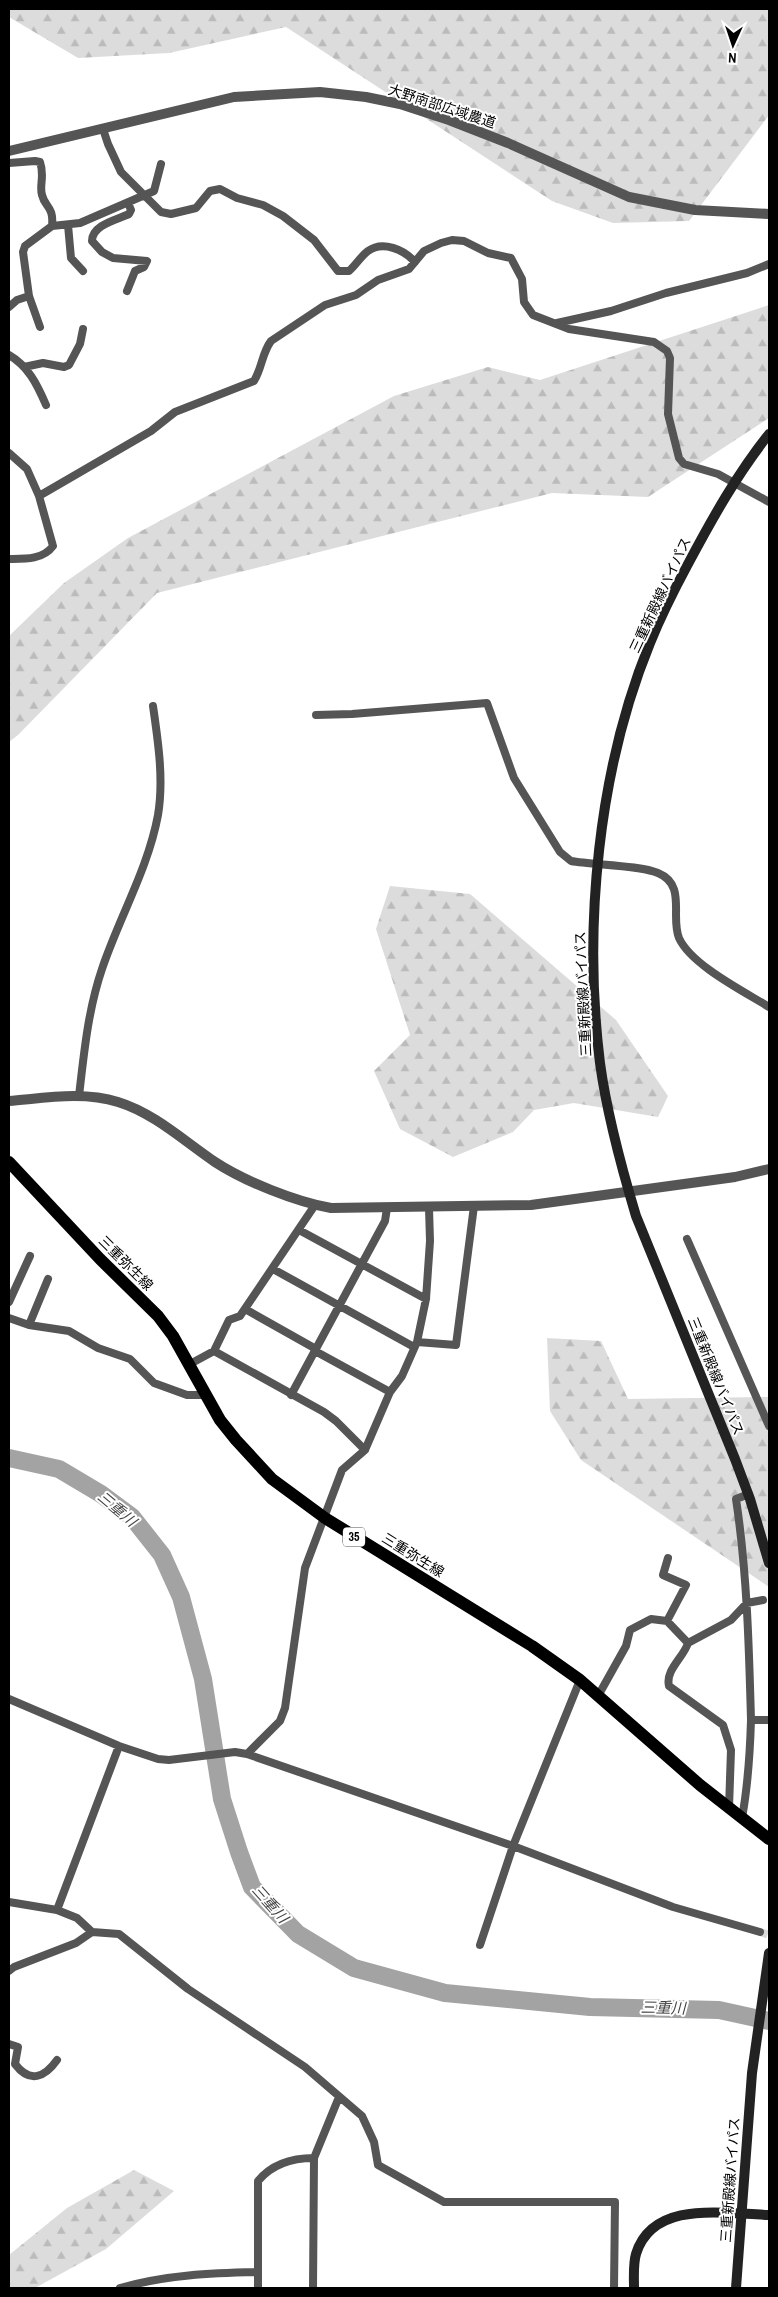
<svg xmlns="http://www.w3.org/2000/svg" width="778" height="2297" font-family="'Archivo Narrow','Noto Sans JP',sans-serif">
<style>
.forest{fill:url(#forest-firs)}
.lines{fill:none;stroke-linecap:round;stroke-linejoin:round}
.river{stroke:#a3a3a3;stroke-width:18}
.minor-tunnel{stroke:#d9d9d9;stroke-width:8;stroke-dasharray:8 4;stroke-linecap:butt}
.minor{stroke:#555;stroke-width:8}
.tertiary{stroke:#555;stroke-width:10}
.secondary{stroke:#222;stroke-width:10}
.primary{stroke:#000;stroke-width:12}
.labels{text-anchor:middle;stroke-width:4;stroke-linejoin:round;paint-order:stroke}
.shield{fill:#fff;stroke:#4c4c4c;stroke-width:1}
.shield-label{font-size:12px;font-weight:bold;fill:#000}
.street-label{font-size:14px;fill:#000;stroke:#fff}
.water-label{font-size:15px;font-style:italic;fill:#444;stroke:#fff}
</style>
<defs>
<pattern id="forest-firs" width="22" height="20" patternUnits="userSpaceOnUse" patternTransform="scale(1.25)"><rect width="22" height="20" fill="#dcdcdc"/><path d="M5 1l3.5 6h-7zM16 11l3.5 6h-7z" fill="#bbb"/></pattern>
</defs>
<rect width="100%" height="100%" fill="#fff"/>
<path class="forest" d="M 9,9 L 769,9 L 769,115 L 689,221 L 613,223 L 552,201 L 286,27 L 169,53 L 78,58 L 9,17 Z
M 769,305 L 769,418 L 648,497 L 552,493 L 157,593 L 18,735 L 9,742 L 9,636 L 64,583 L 128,538 L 394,396 L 488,367 L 540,380 Z
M 390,886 L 470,894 L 616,1020 L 668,1096 L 658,1117 L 574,1103 L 534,1110 L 513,1132 L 453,1157 L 400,1129 L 374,1071 L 410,1035 L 376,929 Z
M 547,1338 L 601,1341 L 628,1399 L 769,1397 L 769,1587 L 581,1460 L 550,1411 Z
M 134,2170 L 174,2191 L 106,2249 L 35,2288 L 9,2288 L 9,2255 L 67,2208 Z"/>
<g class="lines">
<path class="river" d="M 9,1458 L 59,1469 L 101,1494 L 132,1517 L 162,1555 L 181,1597 L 203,1679 L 222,1799 L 239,1852 L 252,1887 L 298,1934 L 354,1968 L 445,1993 L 590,2007 L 719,2010 L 769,2021"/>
<path class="minor-tunnel" d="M 760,1932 L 769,1935"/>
<path class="minor" d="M 103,129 L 108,144 L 121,172 L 161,212 L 171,214 L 196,208 L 210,191 L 220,189 L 237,198 L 263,205 L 283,216 L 314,240 L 338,271 L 349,271 C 356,265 361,256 368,251 C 383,240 404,250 415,262
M 9,163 L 35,161 L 40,162 C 45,176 39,185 42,195 C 45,208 54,206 52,226 L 25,246 L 23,252 L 29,296 L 40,327
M 68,225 L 71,258 L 83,271
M 52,226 L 80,223 L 154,191 L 161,164
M 127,291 L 135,271 L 144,267 L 147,261 L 113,258 L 102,252 L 92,241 C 92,225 116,220 129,214 L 131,210 L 128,203
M 9,307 L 17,300 L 29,296
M 557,323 L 611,311 L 666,293 L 747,273 L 769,264
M 9,355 C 28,366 37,384 46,405
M 24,367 L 43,363 L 64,367 L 69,365 L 80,344 L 83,329
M 9,453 L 27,469 L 39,496 L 53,546 C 43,560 24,559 9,559
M 39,496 L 151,431 L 175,412 L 254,381 C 262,368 262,353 271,341 L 325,305 L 356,295 L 378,280 L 409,269 L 424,251 L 441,243 L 452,240 L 464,241 L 488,253 L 511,258 L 522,279 L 524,302 L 533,315 L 569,329 L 654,342 L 667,351 L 670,358 L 668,414 L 679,458 L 684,464 L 718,474 L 769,502
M 316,715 L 352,714 L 487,703 L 514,778 L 560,852 L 571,861 C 593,865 640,865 658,873 C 687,885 670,916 679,938 C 691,965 745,992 769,1007
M 79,1096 C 84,1053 88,1010 102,969 C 119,918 148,869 158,815 C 164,779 158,741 153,706
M 299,1230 L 426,1299
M 687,1239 L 769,1426
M 273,1269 L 414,1347
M 9,1302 L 30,1256
M 245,1309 L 316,1349
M 9,1318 L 29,1325 L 69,1331 L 98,1348 L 130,1359 L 154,1383 L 187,1395 L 206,1395
M 29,1325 L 48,1279
M 417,1342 L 456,1345 L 474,1206
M 214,1351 L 324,1412 L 336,1421 L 365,1450
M 315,1351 L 390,1392
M 190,1364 L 214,1351 L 229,1320 L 240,1316 L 315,1205
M 291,1395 L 385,1221 L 387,1208
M 749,1494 L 736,1499 C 747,1572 749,1646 751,1720
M 667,1621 L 688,1643 C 684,1657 665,1670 669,1686 L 723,1725 L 731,1750 L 729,1808
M 688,1643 L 731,1620 L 747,1603 L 763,1600
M 598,1696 L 626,1646 L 630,1630 L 651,1619 L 667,1621 L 686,1585 L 663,1575 L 668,1558
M 9,1699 L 119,1746 L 158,1759 L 169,1760 L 235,1752 L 247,1754 L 513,1846 L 673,1907 L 760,1932
M 247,1754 L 280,1721 L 285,1708 L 305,1568 L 342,1470 L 365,1450 L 390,1392 L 402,1376 L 417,1342 L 426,1299 L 430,1241 L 429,1208
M 742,1818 C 748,1785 750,1754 751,1720 L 769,1720
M 9,1902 L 57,1910 L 77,1918 L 92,1932 L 119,1934 L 188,1989 L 305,2067 L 362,2116 L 374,2142 L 378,2165 L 444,2202 L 615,2202 L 614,2288
M 57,1910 L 119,1746
M 480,1945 L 513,1846 L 580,1680
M 9,1971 L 14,1967 L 76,1943 L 92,1932
M 9,2044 L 18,2047 L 15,2064 C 30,2084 45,2077 57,2060
M 120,2288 C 166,2275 211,2273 258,2272
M 258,2288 L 258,2181 C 272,2164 293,2158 314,2158
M 313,2288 L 314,2158 L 339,2097"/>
<path class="tertiary" d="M 9,151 L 234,97 L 320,92 L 366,97 L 400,104 L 449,120 L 508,143 L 629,197 L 695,210 L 769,214
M 9,1101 C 45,1098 83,1091 118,1102 C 154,1113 184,1141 215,1162 C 244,1181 296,1202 331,1208 L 531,1205 L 735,1177 L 769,1169"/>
<path class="secondary" d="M 769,434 C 737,474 712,519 688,564 C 674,590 661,616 650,643 C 598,770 583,927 600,1063 C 607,1115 621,1166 636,1216 L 735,1459 L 750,1499 L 769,1563
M 634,2288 C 634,2277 633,2264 636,2254 C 653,2199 725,2214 769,2215
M 736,2288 L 752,2073 L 769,1953"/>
<path class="primary" d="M 9,1162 L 100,1259 L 158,1316 L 173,1336 L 220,1420 L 236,1440 L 272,1479 L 325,1518 L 532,1646 L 580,1680 L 700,1785 L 769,1839"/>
</g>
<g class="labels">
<rect class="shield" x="343" y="1527.5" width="22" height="19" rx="4"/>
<g class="shield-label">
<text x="354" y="1541">35</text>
</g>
<g class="street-label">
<text transform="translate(442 106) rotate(18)" y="5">大野南部広域農道</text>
<text transform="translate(660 595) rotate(-65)" y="5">三重新殿線バイパス</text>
<text transform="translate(583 994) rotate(-93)" y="5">三重新殿線バイパス</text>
<text transform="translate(126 1263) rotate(45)" y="5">三重弥生線</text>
<text transform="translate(716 1376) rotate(68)" y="5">三重新殿線バイパス</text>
<text transform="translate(413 1555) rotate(32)" y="5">三重弥生線</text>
<text transform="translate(730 2180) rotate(-86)" y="5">三重新殿線バイパス</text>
</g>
<g class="water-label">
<text transform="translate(117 1509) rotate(40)" y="5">三重川</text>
<text transform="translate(270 1904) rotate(48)" y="5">三重川</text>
<text transform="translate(663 2008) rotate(1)" y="5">三重川</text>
</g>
</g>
<rect width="778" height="2297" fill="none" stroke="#000000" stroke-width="20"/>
<g transform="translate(733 45) rotate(183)" stroke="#ffffff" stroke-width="4" paint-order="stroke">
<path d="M0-4L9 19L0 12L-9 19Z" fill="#000000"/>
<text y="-8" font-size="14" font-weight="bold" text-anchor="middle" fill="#000000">N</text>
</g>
</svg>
